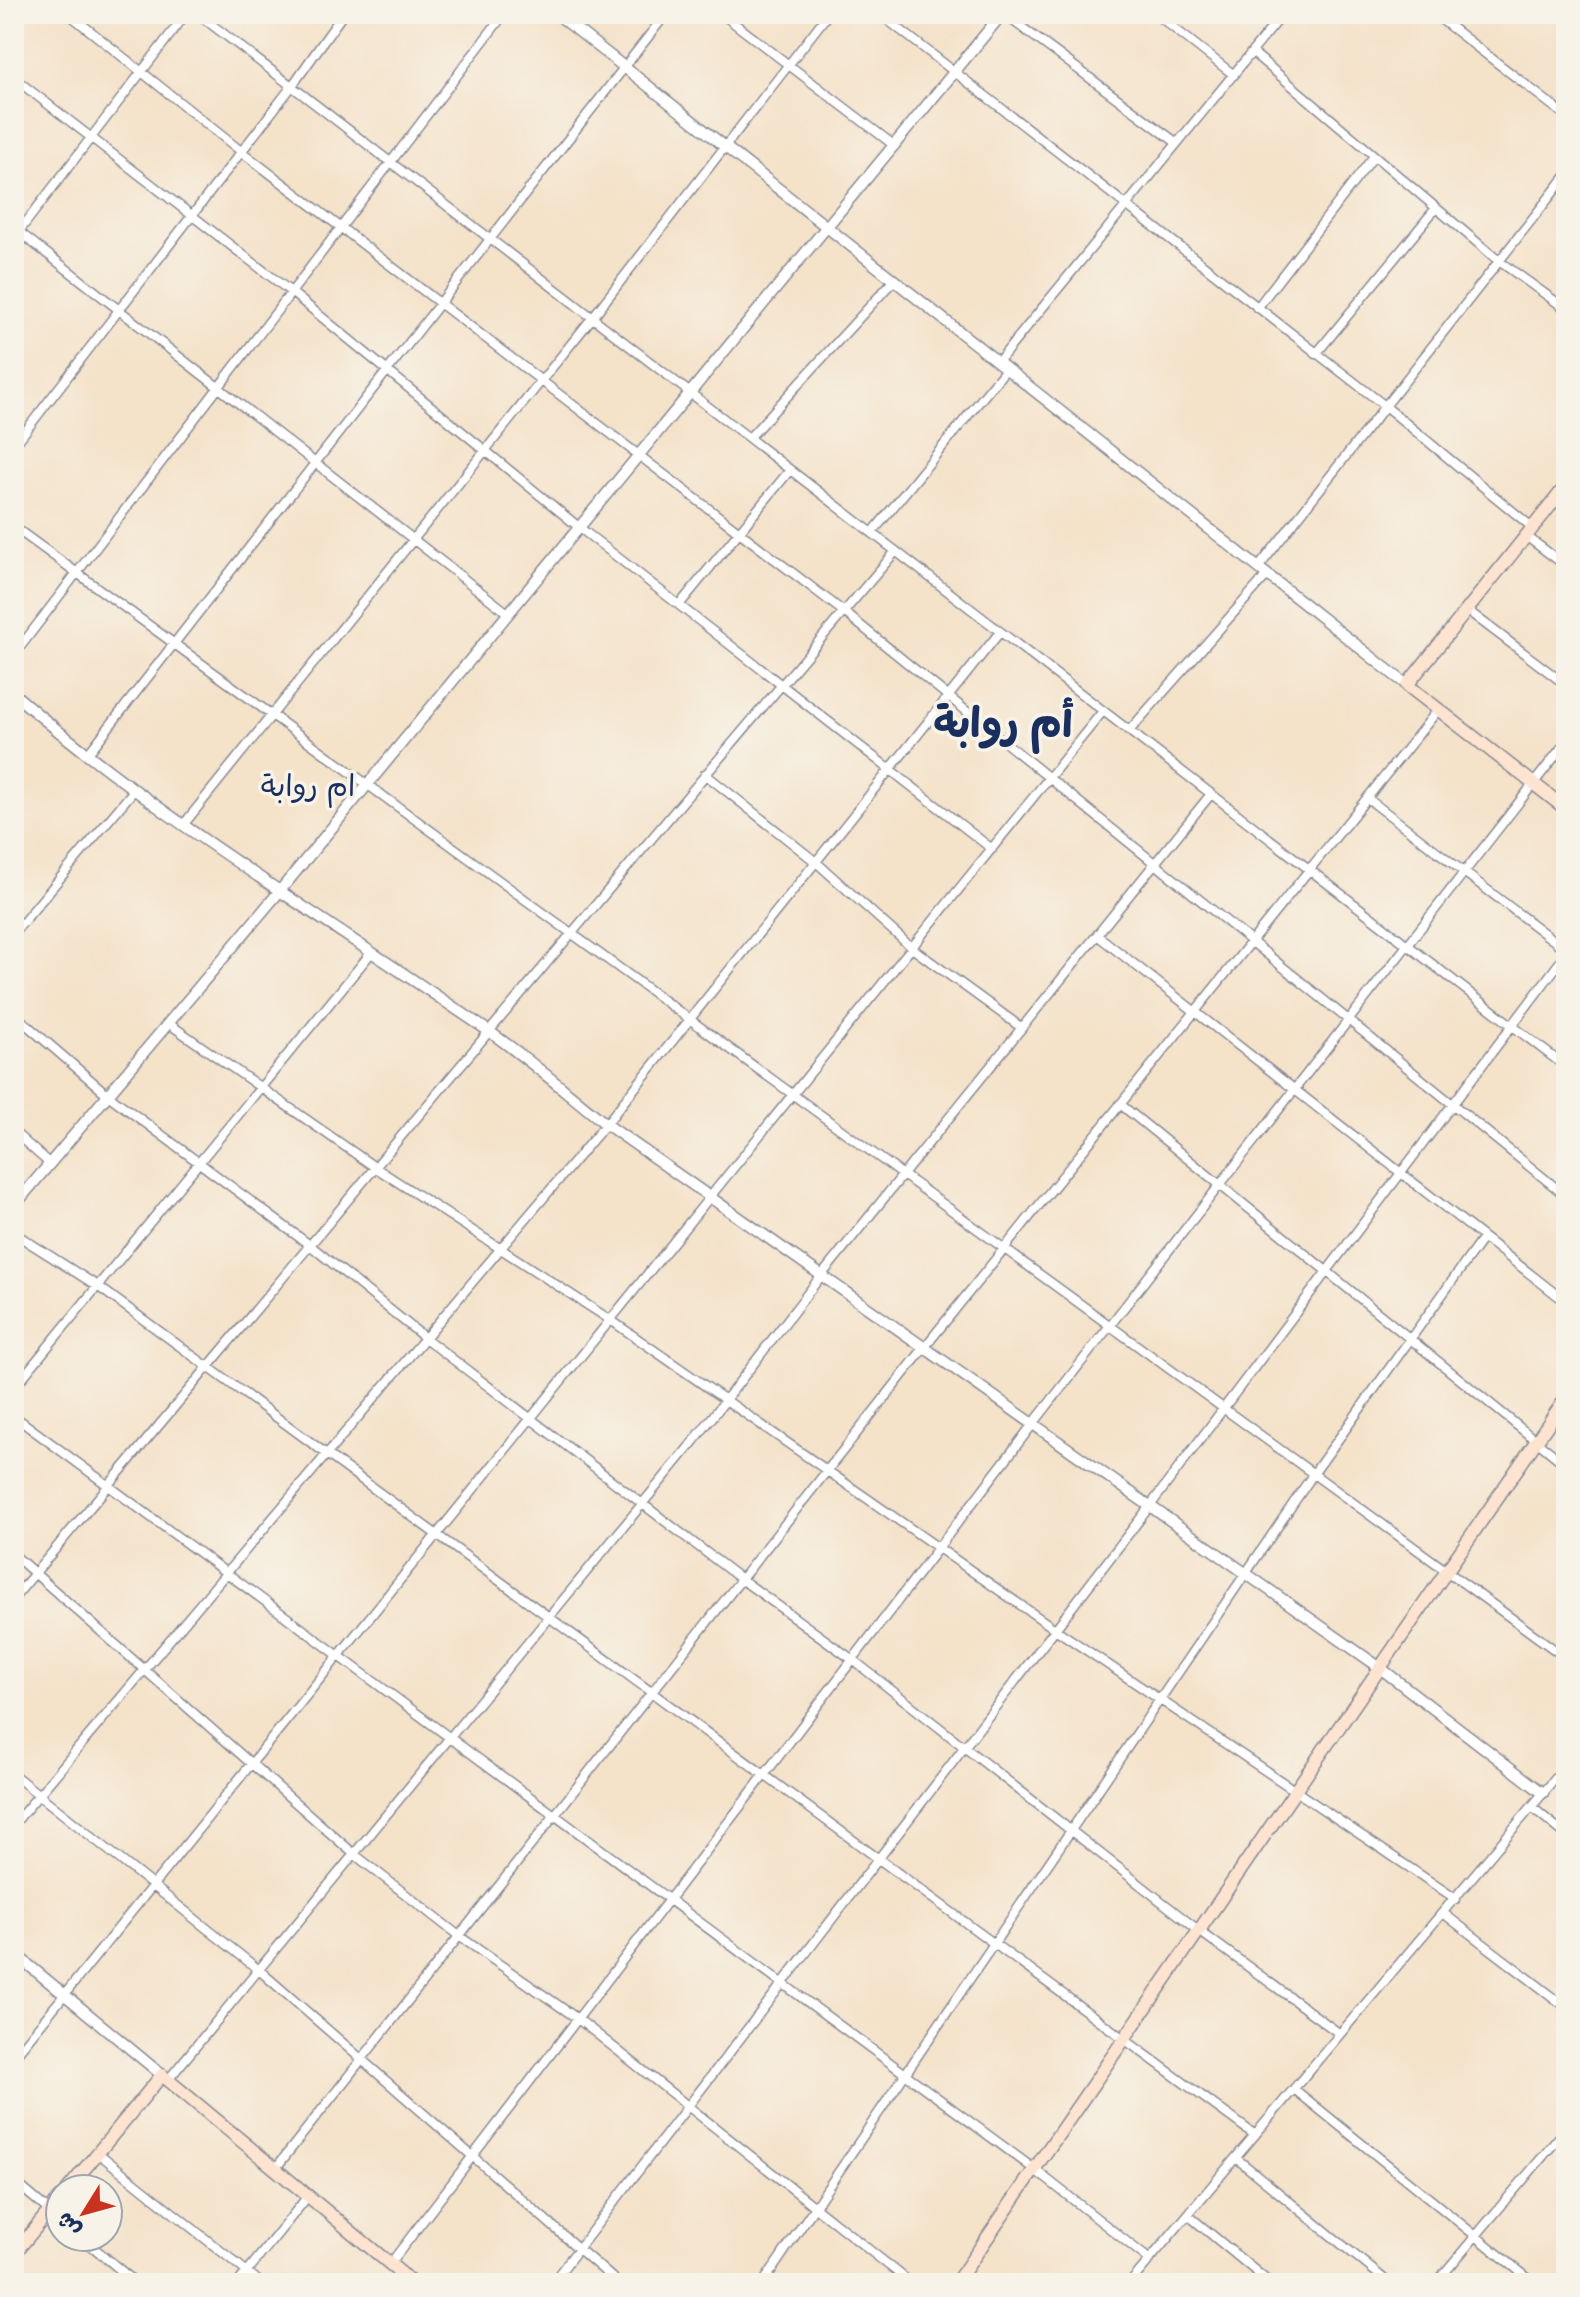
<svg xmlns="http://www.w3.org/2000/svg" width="1580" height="2297" font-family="Mynerve,'Playpen Sans Arabic',sans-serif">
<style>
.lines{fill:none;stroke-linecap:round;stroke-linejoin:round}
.minor-casing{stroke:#888894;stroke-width:11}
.tertiary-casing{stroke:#888894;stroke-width:13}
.secondary-casing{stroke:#888894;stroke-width:15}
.minor{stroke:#fff;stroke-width:8}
.tertiary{stroke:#fff;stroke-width:10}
.secondary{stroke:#fde4d1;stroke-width:12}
.labels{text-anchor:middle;stroke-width:7;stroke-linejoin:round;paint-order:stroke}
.quarter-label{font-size:30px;fill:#1b2f5e;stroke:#f7f3e8}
.town-label{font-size:42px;font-weight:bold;fill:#1b2f5e;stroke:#f7f3e8}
</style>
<rect width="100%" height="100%" fill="#f7f3e8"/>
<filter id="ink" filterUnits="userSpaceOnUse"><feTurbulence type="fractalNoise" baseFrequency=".0125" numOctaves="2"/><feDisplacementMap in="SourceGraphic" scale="16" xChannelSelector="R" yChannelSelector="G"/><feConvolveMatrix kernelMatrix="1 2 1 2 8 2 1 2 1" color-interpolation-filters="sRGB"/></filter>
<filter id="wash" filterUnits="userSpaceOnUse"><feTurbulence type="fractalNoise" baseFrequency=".006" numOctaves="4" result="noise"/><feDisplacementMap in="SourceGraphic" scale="32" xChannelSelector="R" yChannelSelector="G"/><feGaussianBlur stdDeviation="1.8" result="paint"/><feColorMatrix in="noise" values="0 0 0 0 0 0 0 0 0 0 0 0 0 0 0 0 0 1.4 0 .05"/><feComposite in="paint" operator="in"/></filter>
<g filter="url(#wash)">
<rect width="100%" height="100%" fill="#f4e2c9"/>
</g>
<g filter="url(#ink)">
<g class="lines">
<defs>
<path id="minor" d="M 69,14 L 242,152 L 844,612 L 1566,1196
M 198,14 L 1566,1067
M 722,14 L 895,146
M 880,14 L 1385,406 L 1533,528
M 1004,14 L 1177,143
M 1156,14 L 1234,75
M 1434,14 L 1566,116
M 1252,52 L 1499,261 L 1566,309
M 14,78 L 291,292 L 580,528 L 992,849
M 14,228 L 509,614
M 14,238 L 186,14
M 1257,308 L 1374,156
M 1316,354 L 1436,208
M 998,362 L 1283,14
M 749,438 L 894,280
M 14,446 L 292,86 L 343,14
M 14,527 L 1566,1658
M 872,533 L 1006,369
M 1526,536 L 1566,566
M 1258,568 L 1566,176
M 680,604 L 790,470
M 1467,610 L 1566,685
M 14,655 L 504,14
M 1129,731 L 1267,575
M 87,755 L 666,14
M 705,774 L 816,862 L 912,948 L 1022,1028
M 1367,798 L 1566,950
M 184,824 L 592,318 L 828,14
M 14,933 L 135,789
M 1097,935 L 1566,1302
M 14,1014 L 108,1095 L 311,1246 L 425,1338 L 741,1579 L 853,1660 L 1198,1930 L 1340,2034
M 168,1023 L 376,1168 L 612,1321 L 1055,1629 L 1456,1899
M 1120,1104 L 1566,1465
M 14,1132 L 50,1164
M 14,1233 L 99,1287 L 1255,2135
M 14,1388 L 371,953
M 14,1416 L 1034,2169 L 1150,2260
M 14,1555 L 354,1854 L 459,1936 L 578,2019 L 911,2283
M 14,1598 C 308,1249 599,897 896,551
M 14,1775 L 259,1970 L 618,2283
M 1532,1807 L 1566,1835
M 14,1824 L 606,1124 L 1000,632
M 1443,1913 L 1566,2007
M 14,2057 L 1103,711
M 168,2080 L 694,1441 L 821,1276 L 1211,794
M 1294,2089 L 1534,2283
M 98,2153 L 261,2283
M 1236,2158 L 1389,2283
M 275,2169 L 924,1348 L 1438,710
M 14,2181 L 60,2220
M 1188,2215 L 1270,2283
M 81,2237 L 136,2283
M 390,2264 L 1033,1424 L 1566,742
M 238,2283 L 308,2196
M 552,2283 L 1150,1506 L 1566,954
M 763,2283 L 1314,1473 L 1483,1238
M 1130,2283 L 1566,1766
M 1436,2283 L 1566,2129"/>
<path id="tertiary" d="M 557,14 L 1407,685
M 14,694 C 161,821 328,920 487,1030 C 529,1059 567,1093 606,1124 L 1379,1667 L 1543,1793
M 14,1206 L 279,892 L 1002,14
M 14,1953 L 162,2075"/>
<path id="secondary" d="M 1566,486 L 1407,685 L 1566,809
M 68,2189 L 162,2075 L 413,2283
M 14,2254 L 60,2198
M 956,2283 L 1566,1398"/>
</defs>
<use href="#minor" class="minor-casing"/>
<use href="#tertiary" class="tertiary-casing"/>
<use href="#secondary" class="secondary-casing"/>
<use href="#minor" class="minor"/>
<use href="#tertiary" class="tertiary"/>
<use href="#secondary" class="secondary"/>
</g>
</g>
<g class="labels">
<g class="quarter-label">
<text x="308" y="796">ام روابة</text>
</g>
<g class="town-label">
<text x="1003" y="737">أم روابة</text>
</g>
</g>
<rect width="1580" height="2297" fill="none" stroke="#f7f3e8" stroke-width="48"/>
<g transform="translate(84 2213) rotate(233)"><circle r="38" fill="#f7f3e8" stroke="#9fa5b1" stroke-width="2"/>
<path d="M0-6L14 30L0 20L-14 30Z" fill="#c8321e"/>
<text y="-12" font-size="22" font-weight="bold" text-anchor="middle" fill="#1b2f5e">ش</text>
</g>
</svg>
